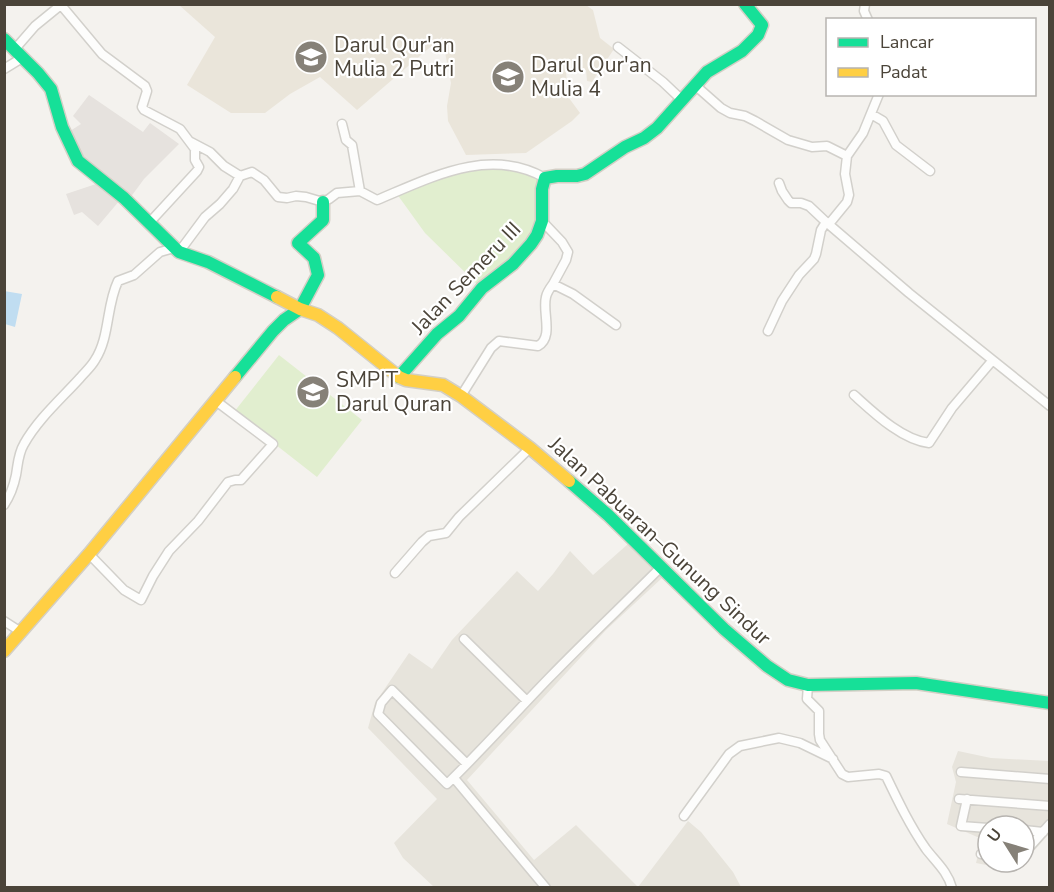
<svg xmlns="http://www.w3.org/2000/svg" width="1054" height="892" font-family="'Nunito Sans',sans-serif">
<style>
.residential{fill:#e7e4dc;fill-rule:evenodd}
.industrial{fill:#e6e2de}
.education{fill:#eae5da}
.green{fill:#e1eecf}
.water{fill:#c0ddf1}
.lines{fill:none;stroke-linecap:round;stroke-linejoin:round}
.street-casing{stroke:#d2d0cb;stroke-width:11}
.fast-casing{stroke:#d3cfc5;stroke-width:15}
.slow-casing{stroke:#d3cfc5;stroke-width:15}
.street{stroke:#fdfdfc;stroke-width:8}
.fast{stroke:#16e098;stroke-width:12}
.slow{stroke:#ffcf43;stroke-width:12}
.labels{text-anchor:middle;stroke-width:4.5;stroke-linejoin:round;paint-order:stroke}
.poi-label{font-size:21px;fill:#4b4439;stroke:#fff;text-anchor:start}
.street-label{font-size:21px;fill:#4b4439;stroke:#fff}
</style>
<rect width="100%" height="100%" fill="#f4f2ee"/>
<path class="residential" d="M 628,544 L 662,578 L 606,630 L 467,780 L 534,860 L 576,825 L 638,887 L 688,821 L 701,832 L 733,872 L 741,887 L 434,887 L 403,858 L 394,843 L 437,799 L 368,728 L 375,703 L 409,653 L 432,669 L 452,640 L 517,571 L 538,591 L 553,574 L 570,551 L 593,575 Z
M 958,751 L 991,758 L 1049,761 L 1049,834 L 1016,871 L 976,863 L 982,839 L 947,824 L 956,782 L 952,767 ZM 988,826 L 1024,826 L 1024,862 L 988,862 Z"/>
<path class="industrial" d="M 89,95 L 143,132 L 150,123 L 179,144 L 144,179 L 130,198 L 80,156 L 67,133 L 81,124 L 73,116 Z
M 99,183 L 120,200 L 98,226 L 82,212 L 74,215 L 66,194 Z"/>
<path class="education" d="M 179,5 L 586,5 L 593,10 L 600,38 L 614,49 L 592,82 L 587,81 L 586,70 L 566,73 L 569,98 L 580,113 L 572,121 L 526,153 L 466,155 L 448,121 L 447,106 L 451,83 L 442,37 L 357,110 L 320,77 L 290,94 L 265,113 L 231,113 L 187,85 L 215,37 Z"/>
<path class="green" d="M 508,160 L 540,174 L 539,233 L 480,287 L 425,233 L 394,190 L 445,168 L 480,162 Z
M 279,355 L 362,420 L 317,477 L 234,412 Z"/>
<path class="water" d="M 4,291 L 22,294 L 15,327 L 5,324 Z"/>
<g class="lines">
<defs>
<path id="street" d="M 865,4 L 864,11 L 868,20
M 61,5 L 102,54 L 145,86 L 147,91 L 142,107 L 144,110 L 180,129 L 195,149 L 195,160 L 199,167 L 197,171 L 150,222
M 618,47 L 663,82 L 682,100
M 15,49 L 35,26 L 62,4
M 4,69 L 22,58
M 696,86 L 721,108 L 730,113 L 745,116 L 755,121 L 788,140 L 812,147 L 827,146 L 847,156
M 871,114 L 883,121 L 896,145 L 930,171
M 342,124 L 346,140 L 352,145 L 360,191
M 191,142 L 210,152 L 224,166 L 240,176
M 779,183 L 782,191 L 788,200 L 791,203 L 801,203 L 809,206 L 826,222 L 909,293 L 1050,406
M 542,221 L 562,242 L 568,252 L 566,260 L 553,284
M 829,224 L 847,202 L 849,195 L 845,174 L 847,156 L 863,133 L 879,94
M 179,252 L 205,217 L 220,204 L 233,189 L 240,176 L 252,172 L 264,180 L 278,197 L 287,198 L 296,196 L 306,197 L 323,202 L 329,199 L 337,193 L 360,191 L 377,200 C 430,178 489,146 545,178
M 768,331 L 782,301 L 799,275 L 814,259 L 816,254 L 821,230 L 826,222
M 854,395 C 874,413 902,440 929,443 L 952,408 L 992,361
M 461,396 L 491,348 L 499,341 L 538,346 C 554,337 542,312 546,297 C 547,292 550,288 553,284 L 573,294 L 616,325
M 4,505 C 10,496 14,485 16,475 C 18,464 18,454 24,444 C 38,419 61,399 80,378 C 85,372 91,367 95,360 C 110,337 106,306 118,281 L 134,275 L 160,252 L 174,248
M 89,554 L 124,590 L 141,600 L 153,576 L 169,551 L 198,521 L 228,482 L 235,480 L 241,480 L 273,444 L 216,401
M 395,573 L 422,542 L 429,536 L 446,533 L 459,517 L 530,448
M 4,621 L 21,632
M 464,639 L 527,701
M 808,685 L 807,699 L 819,711 L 819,734 L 820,740 L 842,774 L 848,777 L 879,774 L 886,776 C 898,801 910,826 926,849 C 936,862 948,872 952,888
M 467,764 L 392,690 L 381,703 L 378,714 L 447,784 C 482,750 515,713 549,678 C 586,640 624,604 661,567
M 961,772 L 1050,779
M 454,778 L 546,888
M 959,799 L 1050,806
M 967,799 L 961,826 L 988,828
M 684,816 L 729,754 L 740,746 L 779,738 L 800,743 L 833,759
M 1024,830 L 1043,832
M 1024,853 L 1050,824
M 981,854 L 988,855"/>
<path id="fast" d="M 4,39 L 38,73 L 51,89 L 62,127 L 78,161 L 124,198 L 179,252 L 208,262 L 277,297
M 235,377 L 273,331 L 284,320 L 300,309 L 318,275 L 314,258 L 298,243 L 323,220 L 323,202
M 399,377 L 437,334 L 459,316 L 482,288 L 513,264 L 531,244 L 537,235 L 542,221 L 542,189 L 545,178 L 557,176 L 577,176 L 585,174 L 625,147 L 644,138 L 657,128 L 707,72 L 742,51 L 758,35 L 762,25 L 745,4
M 569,481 L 608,515 L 724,629 L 767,666 L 788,680 L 808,685 L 916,683 L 1050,703"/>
<path id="slow" d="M 277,297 L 300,309 L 318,315 L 338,328 L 399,377 L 406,380 L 443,385 L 461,396 L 530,448 L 569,481
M 4,651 L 89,554 L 235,377"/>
</defs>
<use href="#street" class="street-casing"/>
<use href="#fast" class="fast-casing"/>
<use href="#slow" class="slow-casing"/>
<use href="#street" class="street"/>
<use href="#fast" class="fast"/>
<use href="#slow" class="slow"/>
</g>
<defs>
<symbol id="school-disc" viewBox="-11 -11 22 22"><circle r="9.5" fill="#868178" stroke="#fff"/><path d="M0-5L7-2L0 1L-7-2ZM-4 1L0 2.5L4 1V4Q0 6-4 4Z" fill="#fff"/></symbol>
</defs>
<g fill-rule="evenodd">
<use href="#school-disc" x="292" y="38" width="38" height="38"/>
<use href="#school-disc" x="489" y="58" width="38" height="38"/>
<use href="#school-disc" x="294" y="373" width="38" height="38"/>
</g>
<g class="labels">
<g class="poi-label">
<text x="334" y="52">Darul Qur'an<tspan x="334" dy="24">Mulia 2 Putri</tspan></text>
<text x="531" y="72">Darul Qur'an<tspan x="531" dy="24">Mulia 4</tspan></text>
<text x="336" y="387">SMPIT<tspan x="336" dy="24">Darul Quran</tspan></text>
</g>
<g class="street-label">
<text transform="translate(466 278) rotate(-46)" y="7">Jalan Semeru III</text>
<text transform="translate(660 541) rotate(43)" y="7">Jalan Pabuaran–Gunung Sindur</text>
</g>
</g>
<rect width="1054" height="892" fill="none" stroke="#4b4439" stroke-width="12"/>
<rect x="826" y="18" width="210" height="78" fill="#ffffff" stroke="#b7b4b0" stroke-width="1.5"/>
<rect x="838" y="38" width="30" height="9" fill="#16e098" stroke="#b7b4b0" stroke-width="1.5"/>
<text x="880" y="48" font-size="18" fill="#4b4439">Lancar</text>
<rect x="838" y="68" width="30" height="9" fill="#ffcf43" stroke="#b7b4b0" stroke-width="1.5"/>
<text x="880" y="78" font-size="18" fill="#4b4439">Padat</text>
<g transform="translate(1006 844) rotate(307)"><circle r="28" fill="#ffffff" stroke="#b7b4b0" stroke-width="1.5"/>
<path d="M0-4.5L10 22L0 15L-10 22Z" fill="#868178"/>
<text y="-9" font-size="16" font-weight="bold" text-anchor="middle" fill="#4b4439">U</text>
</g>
</svg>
